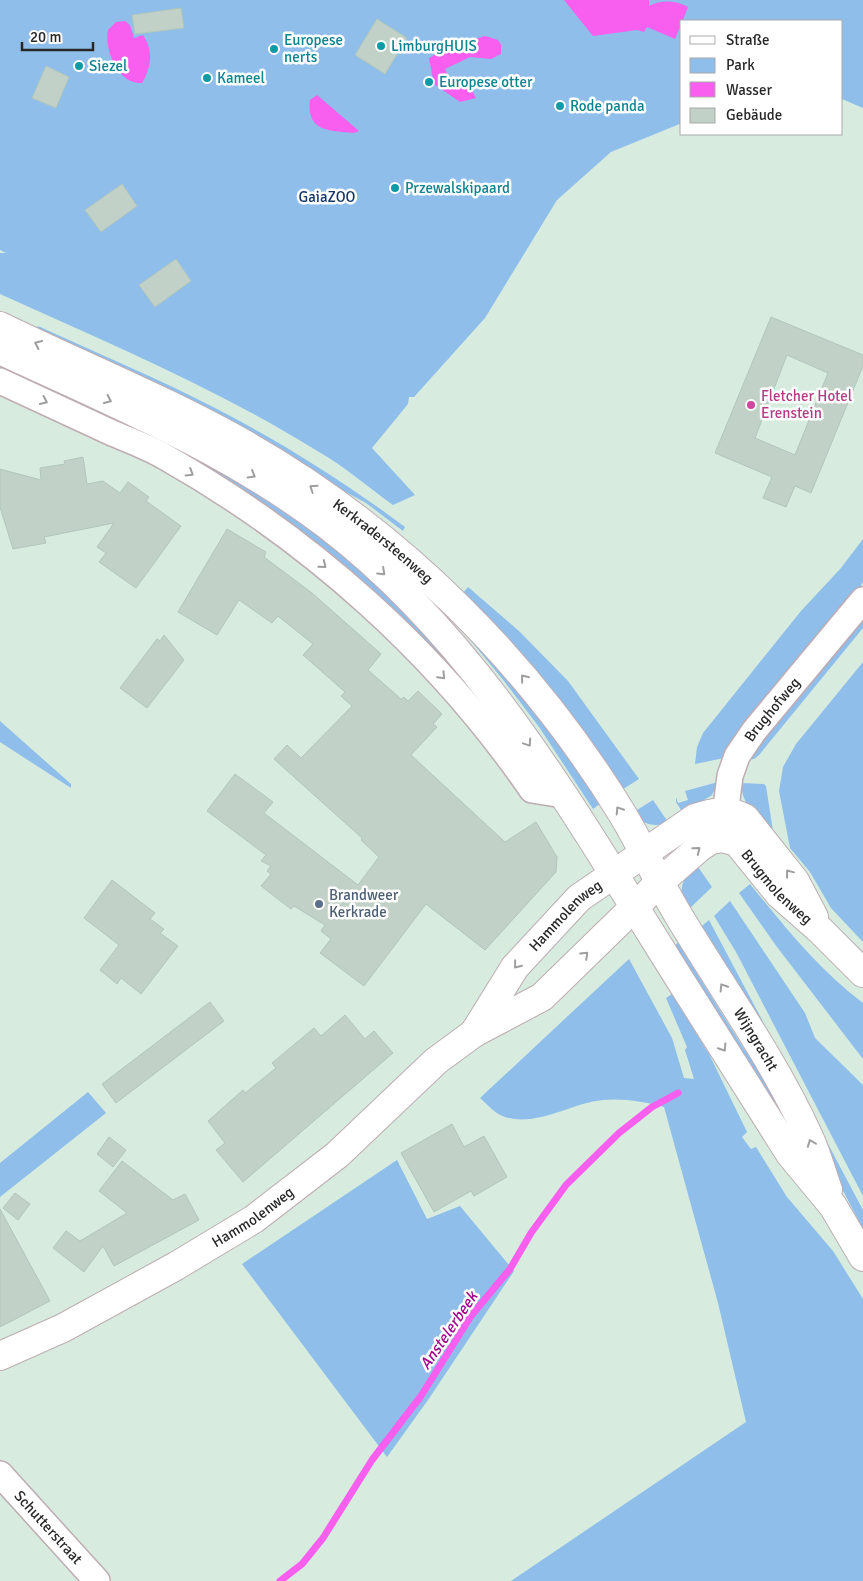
<svg xmlns="http://www.w3.org/2000/svg" width="863" height="1581" font-family="Signika,sans-serif">
<style>
.green{fill:#8ebee9}
.water{fill:#f95fee}
.lines{fill:none;stroke-linecap:round;stroke-linejoin:round}
.stream{stroke:#f95fee;stroke-width:7}
.building{fill:#c1d1c7;stroke:#b1c7bb;fill-rule:evenodd}
.street-casing{stroke:#beacb2;stroke-width:28}
.secondary-casing{stroke:#beacb2;stroke-width:30}
.street{stroke:#fff;stroke-width:25}
.secondary{stroke:#fff;stroke-width:28}
.oneway{stroke:#9e9e9e}
.culture-dot{fill:#0f9aa8;stroke:#fff;stroke-width:2}
.hotel-dot{fill:#d1479c;stroke:#fff;stroke-width:2}
.service-dot{fill:#5c6f8a;stroke:#fff;stroke-width:2}
.labels{text-anchor:middle;stroke-width:5;stroke-linejoin:round;paint-order:stroke}
.culture-label{font-size:15px;fill:#0d838f;stroke:#fff;text-anchor:start}
.park-label{font-size:15px;fill:#13366a;stroke:#fff}
.hotel-label{font-size:15px;fill:#b23c85;stroke:#fff;text-anchor:start}
.street-label{font-size:15px;fill:#282828;stroke:#fff}
.service-label{font-size:15px;fill:#4e5e75;stroke:#fff;text-anchor:start}
.water-label{font-size:16px;font-style:italic;fill:#a3018a;stroke:#fff}
</style>
<rect width="100%" height="100%" fill="#d7ecdf"/>
<path class="green" d="M 0,0 L 863,0 L 863,108 L 842,99 L 842,21 L 682,21 L 682,123 L 611,152 L 557,200 L 485,318 L 414,397 L 409,397 L 408,404 L 372,448 L 415,495 L 393,505 C 368,487 345,467 319,452 C 218,389 108,343 0,294 L 0,253 L 6,253 L 0,250 Z
M 38,326 C 97,353 157,378 215,408 C 281,442 345,482 405,527 L 403,531 L 366,503 L 280,456 L 34,334 Z
M 0,358 L 229,469 L 389,587 L 546,780 L 462,681 L 406,622 L 351,573 L 289,523 L 150,439 L 0,368 Z
M 101,386 L 169,411 L 251,455 L 295,483 L 372,541 L 505,665 L 542,710 L 605,800 L 593,809 L 539,727 L 504,681 L 462,630 L 432,599 L 318,512 L 259,472 L 200,439 L 100,390 Z
M 863,539 L 863,582 L 861,585 L 863,587 L 724,758 L 695,764 L 697,747 L 703,733 L 801,611 L 841,568 Z
M 468,587 L 519,631 L 568,681 L 639,779 L 617,793 L 463,593 Z
M 863,612 L 863,628 L 759,755 L 754,759 L 745,760 Z
M 863,662 L 863,942 L 831,908 L 810,872 L 790,848 L 779,791 L 783,767 L 796,744 Z
M 0,721 L 71,784 L 71,788 L 0,742 Z
M 718,782 L 712,795 L 683,813 L 676,802 L 676,797 L 678,803 L 688,800 L 685,791 Z
M 741,783 L 764,784 L 766,786 L 773,831 C 757,818 742,806 741,783 Z
M 653,800 L 668,822 C 654,829 642,823 632,813 Z
M 696,864 L 712,887 L 688,910 C 677,888 681,882 696,864 Z
M 750,884 C 785,927 818,969 863,1003 L 863,1059 L 777,947 L 739,893 Z
M 730,901 L 805,1013 L 815,1038 L 863,1085 L 863,1196 L 736,952 L 714,916 Z
M 709,920 L 863,1210 L 863,1229 L 763,1037 L 697,930 Z
M 678,943 L 744,1049 L 780,1094 L 812,1163 L 669,949 Z
M 629,959 L 672,1038 L 684,1078 L 694,1079 L 685,1050 L 687,1047 L 666,998 L 672,994 L 709,1054 L 747,1132 L 742,1137 L 751,1149 L 756,1147 L 787,1197 L 833,1251 L 863,1299 L 863,1581 L 511,1581 L 746,1422 L 718,1303 L 664,1107 C 646,1102 623,1098 603,1100 C 571,1103 538,1127 505,1117 C 495,1114 488,1105 480,1098 Z
M 88,1092 L 106,1113 L 0,1197 L 0,1163 Z
M 397,1160 L 427,1219 L 460,1206 L 514,1271 L 428,1400 L 387,1457 L 242,1264 Z"/>
<path class="water" d="M 564,0 L 649,0 L 649,6 C 661,0 674,0 688,7 L 675,39 L 647,27 L 644,32 L 637,30 L 593,36 Z
M 125,21 L 130,25 L 134,38 L 143,35 C 154,51 151,68 142,83 C 118,85 104,49 108,30 L 116,22 Z
M 485,36 L 498,40 L 501,45 L 501,54 L 491,59 L 470,57 L 445,69 C 450,83 456,88 471,89 L 476,98 L 460,102 L 434,84 L 429,58 L 448,47 Z
M 317,95 L 359,131 L 354,133 C 330,131 306,132 310,100 Z"/>
<g class="lines">
<path class="stream" d="M 280,1581 L 302,1564 L 323,1538 L 372,1460 L 421,1396 L 471,1316 L 510,1269 L 531,1233 L 566,1185 L 619,1133 L 652,1107 L 678,1093"/>
</g>
<path class="building" d="M 181,8 L 184,28 L 135,34 L 132,15 Z
M 377,19 L 407,38 L 385,74 L 355,55 Z
M 46,66 L 69,77 L 56,108 L 32,98 Z
M 122,184 L 137,206 L 101,232 L 85,210 Z
M 176,259 L 191,281 L 155,307 L 139,285 Z
M 771,317 L 863,355 L 863,366 L 811,493 L 795,486 L 786,507 L 763,498 L 772,477 L 715,453 ZM 787,355 L 828,373 L 795,455 L 755,438 Z
M 83,457 L 87,484 L 103,481 L 120,493 L 128,482 L 149,497 L 146,501 L 181,526 L 136,588 L 99,562 L 106,553 L 97,547 L 114,523 L 44,537 L 46,543 L 13,549 L 0,507 L 0,469 L 41,480 L 40,468 L 65,464 L 64,461 Z
M 227,529 L 266,552 L 264,557 L 312,593 L 381,654 L 368,670 L 401,699 L 404,697 L 408,701 L 418,691 L 442,714 L 433,724 L 437,727 L 411,755 L 505,842 L 536,822 L 557,857 L 556,872 L 485,950 L 426,904 L 364,986 L 320,953 L 331,939 L 321,931 L 325,925 L 294,906 L 291,909 L 261,886 L 271,874 L 267,871 L 271,866 L 261,861 L 266,855 L 207,811 L 235,774 L 273,802 L 264,813 L 358,885 L 379,857 L 361,840 L 362,838 L 274,759 L 287,745 L 301,758 L 352,706 L 341,696 L 345,692 L 303,655 L 313,644 L 278,616 L 272,623 L 239,600 L 217,635 L 178,612 Z
M 164,635 L 184,660 L 147,708 L 120,688 L 157,639 L 160,641 Z
M 112,880 L 155,913 L 150,919 L 164,929 L 160,933 L 178,946 L 141,994 L 121,978 L 117,984 L 100,970 L 119,945 L 84,918 Z
M 210,1002 L 224,1021 L 116,1103 L 102,1084 Z
M 345,1015 L 365,1039 L 374,1031 L 393,1053 L 243,1182 L 216,1150 L 225,1143 L 208,1121 L 243,1090 L 245,1093 L 276,1068 L 272,1063 L 314,1028 L 321,1036 Z
M 452,1124 L 464,1147 L 484,1136 L 507,1177 L 474,1196 L 471,1191 L 434,1212 L 401,1153 Z
M 109,1137 L 126,1150 L 113,1167 L 97,1154 Z
M 122,1161 L 173,1200 L 185,1194 L 199,1220 L 114,1266 L 103,1246 L 84,1272 L 53,1248 L 66,1231 L 80,1241 L 127,1213 L 99,1191 Z
M 15,1193 L 30,1204 L 18,1220 L 3,1208 Z
M 0,1209 L 50,1301 L 0,1327 Z"/>
<g class="lines">
<defs>
<g id="street">
<path d="M 0,381 C 37,398 73,415 110,432 C 128,440 148,447 165,457 C 310,539 438,653 532,790 L 563,795"/>
<path id="s1" d="M 723,831 L 730,776 L 737,756 L 754,731 L 863,600"/>
<path id="s2" d="M 0,1474 L 97,1581"/>
</g>
<g id="secondary">
<path id="s3" d="M 0,326 C 82,366 167,400 246,445 C 400,533 531,664 623,815 C 643,849 660,885 680,918 C 724,991 774,1060 809,1137 C 817,1154 822,1173 828,1190"/>
<path d="M 0,350 C 112,402 229,450 327,525 C 458,625 546,765 632,903 C 684,987 737,1070 790,1154 L 833,1206 L 863,1257"/>
<path id="s4" d="M 474,1033 L 515,967 L 579,898 L 695,818 C 713,812 727,809 745,818 L 795,881 L 814,917"/>
<path id="s5" d="M 0,1356 L 63,1328 L 176,1266 L 254,1219 L 337,1155 L 436,1061 L 474,1033 L 542,997 L 660,882 L 700,847 L 711,840 L 722,838 L 737,842 L 779,894 L 821,931 L 863,973"/>
</g>
</defs>
<use href="#street" class="street-casing"/>
<use href="#secondary" class="secondary-casing"/>
<use href="#street" class="street"/>
<use href="#secondary" class="secondary"/>
</g>
<defs><path id="oneway-chevron" d="M-2-3.5L2.5 0L-2 3.5" fill="none" stroke-width="1.6" stroke-linecap="round" stroke-linejoin="round" transform="scale(1.25)"/></defs>
<g class="oneway">
<use href="#oneway-chevron" transform="translate(38 344) rotate(-155)"/>
<use href="#oneway-chevron" transform="translate(108 400) rotate(25)"/>
<use href="#oneway-chevron" transform="translate(44 401) rotate(25)"/>
<use href="#oneway-chevron" transform="translate(190 473) rotate(32)"/>
<use href="#oneway-chevron" transform="translate(252 475) rotate(31)"/>
<use href="#oneway-chevron" transform="translate(313 488) rotate(-146)"/>
<use href="#oneway-chevron" transform="translate(323 565) rotate(39)"/>
<use href="#oneway-chevron" transform="translate(382 572) rotate(43)"/>
<use href="#oneway-chevron" transform="translate(442 676) rotate(47)"/>
<use href="#oneway-chevron" transform="translate(524 678) rotate(-129)"/>
<use href="#oneway-chevron" transform="translate(528 743) rotate(56)"/>
<use href="#oneway-chevron" transform="translate(619 810) rotate(-123)"/>
<use href="#oneway-chevron" transform="translate(697 850) rotate(-39)"/>
<use href="#oneway-chevron" transform="translate(789 873) rotate(-127)"/>
<use href="#oneway-chevron" transform="translate(585 955) rotate(-44)"/>
<use href="#oneway-chevron" transform="translate(517 965) rotate(129)"/>
<use href="#oneway-chevron" transform="translate(723 987) rotate(-122)"/>
<use href="#oneway-chevron" transform="translate(723 1048) rotate(58)"/>
<use href="#oneway-chevron" transform="translate(811 1143) rotate(-111)"/>
</g>
<g class="culture-dot">
<circle cx="381" cy="46" r="5"/>
<circle cx="274" cy="49" r="5"/>
<circle cx="79" cy="66" r="5"/>
<circle cx="207" cy="78" r="5"/>
<circle cx="429" cy="82" r="5"/>
<circle cx="560" cy="106" r="5"/>
<circle cx="395" cy="188" r="5"/>
</g>
<circle class="hotel-dot" cx="751" cy="405" r="5"/>
<circle class="service-dot" cx="319" cy="904" r="5"/>
<g class="labels">
<g class="culture-label">
<text x="284" y="45">Europese<tspan x="284" dy="17">nerts</tspan></text>
<text x="391" y="51">LimburgHUIS</text>
<text x="89" y="71">Siezel</text>
<text x="217" y="83">Kameel</text>
<text x="439" y="87">Europese otter</text>
<text x="570" y="111">Rode panda</text>
<text x="405" y="193">Przewalskipaard</text>
</g>
<g class="park-label">
<text x="327" y="202">GaiaZOO</text>
</g>
<g class="hotel-label">
<text x="761" y="401">Fletcher Hotel<tspan x="761" dy="17">Erenstein</tspan></text>
</g>
<g class="street-label">
<text dy="5" stroke="none"><textPath href="#s3" startOffset="441">Kerkradersteenweg</textPath></text>
<text dy="5" stroke="none"><textPath href="#s1" startOffset="135">Brughofweg</textPath></text>
<text dy="5" stroke="none"><textPath href="#s5" startOffset="972">Brugmolenweg</textPath></text>
<text dy="5" stroke="none"><textPath href="#s4" startOffset="150">Hammolenweg</textPath></text>
<text dy="5" stroke="none"><textPath href="#s3" startOffset="1068">Wijngracht</textPath></text>
<text dy="5" stroke="none"><textPath href="#s5" startOffset="289">Hammolenweg</textPath></text>
<text dy="5" stroke="none"><textPath href="#s2" startOffset="72">Schutterstraat</textPath></text>
</g>
<g class="service-label">
<text x="329" y="900">Brandweer<tspan x="329" dy="17">Kerkrade</tspan></text>
</g>
<g class="water-label">
<text transform="translate(448 1330) rotate(-56)" y="6">Anstelerbeek</text>
</g>
</g>
<rect x="680" y="20" width="162" height="115" fill="#ffffff" stroke="#a9a9a9"/>
<rect x="690" y="36" width="25" height="8" fill="#ffffff" stroke="#a9a9a9"/>
<text x="726" y="45" font-size="15" fill="#282828">Straße</text>
<rect x="690" y="58" width="25" height="15" fill="#8ebee9" stroke="#a9a9a9"/>
<text x="726" y="70" font-size="15" fill="#282828">Park</text>
<rect x="690" y="82" width="25" height="15" fill="#f95fee" stroke="#a9a9a9"/>
<text x="726" y="95" font-size="15" fill="#282828">Wasser</text>
<rect x="690" y="108" width="25" height="15" fill="#c1d1c7" stroke="#a9a9a9"/>
<text x="726" y="120" font-size="15" fill="#282828">Gebäude</text>
<path d="M22 42v8h71v-8" fill="none" stroke="#282828" stroke-width="2.5"/>
<text x="30" y="42" font-size="15" fill="#282828" stroke="#ffffff" stroke-width="4" paint-order="stroke">20 m</text>
</svg>
